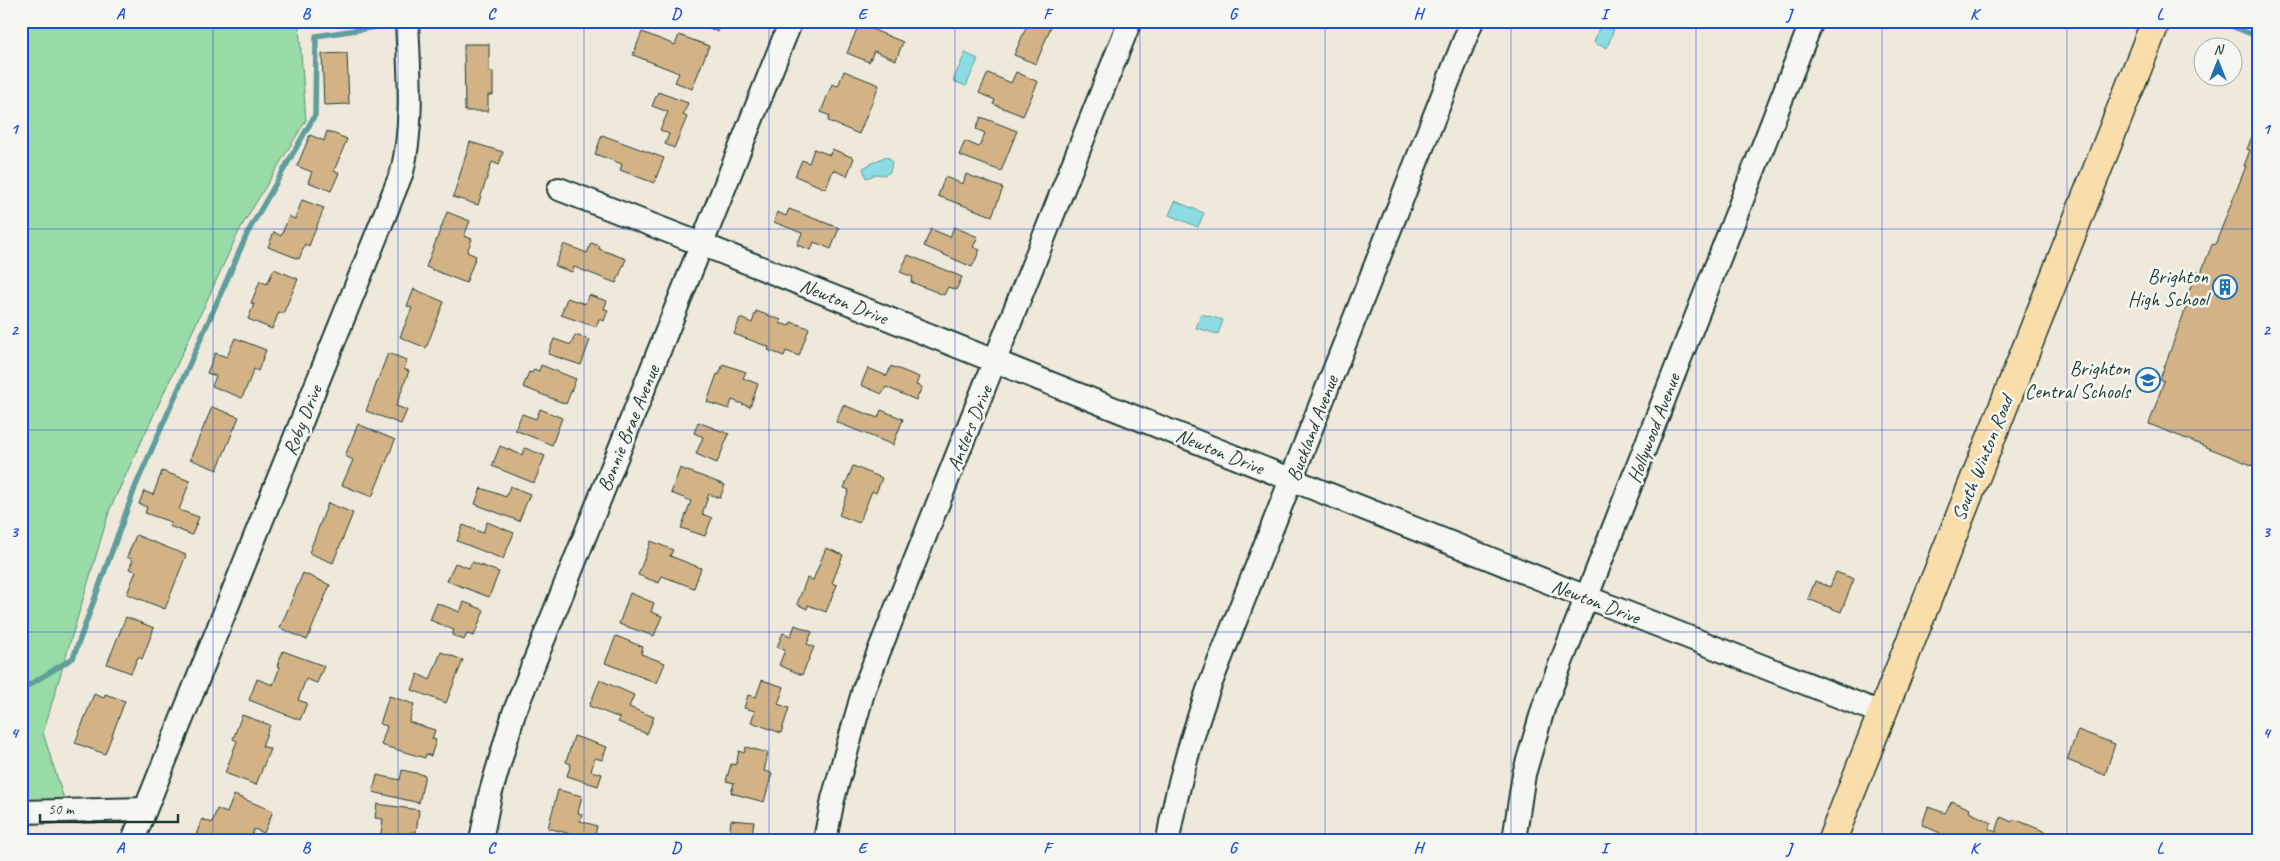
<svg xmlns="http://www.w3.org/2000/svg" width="2280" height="861" font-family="Caveat,sans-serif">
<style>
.green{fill:#98dba7;stroke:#5c8c6e}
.water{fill:#8cdde3;stroke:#609d9d}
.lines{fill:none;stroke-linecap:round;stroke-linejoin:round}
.stream{stroke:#609d9d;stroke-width:5.5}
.building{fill:#d3b386;stroke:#1f3d34}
.minor-casing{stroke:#1f3d34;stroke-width:26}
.major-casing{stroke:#1f3d34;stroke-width:31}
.minor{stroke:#f6f6f2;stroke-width:22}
.major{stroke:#f9deab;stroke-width:28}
.grid{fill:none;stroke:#1d4ed8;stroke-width:1;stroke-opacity:0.55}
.labels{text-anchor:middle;stroke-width:5;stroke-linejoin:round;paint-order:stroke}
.poi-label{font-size:20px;fill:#1f3d34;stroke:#f6f6f2;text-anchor:end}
.street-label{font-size:20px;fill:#1f3d34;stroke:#f6f6f2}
.neatline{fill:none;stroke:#1d4ed8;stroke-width:2}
.grid-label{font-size:16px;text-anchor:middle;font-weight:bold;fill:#1d4ed8}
</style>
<rect width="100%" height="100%" fill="#efe9dc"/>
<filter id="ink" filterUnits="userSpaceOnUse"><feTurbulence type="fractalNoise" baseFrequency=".02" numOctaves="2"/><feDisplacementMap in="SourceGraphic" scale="10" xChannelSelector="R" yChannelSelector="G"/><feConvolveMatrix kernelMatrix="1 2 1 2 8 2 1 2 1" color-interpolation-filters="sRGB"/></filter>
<g filter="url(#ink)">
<path class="green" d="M 21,21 L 242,21 L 299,26 L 306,120 L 240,229 L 110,509 L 43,733 L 64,799 L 21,801 Z"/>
<path class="water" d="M 1601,21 L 1617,21 L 1607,48 L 1594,43 Z
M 965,53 L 978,59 L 966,86 L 953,81 Z
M 884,157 L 889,158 L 892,162 L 890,172 L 885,175 L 877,174 L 866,178 L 863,168 Z
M 1175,201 L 1204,213 L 1198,227 L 1169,215 Z
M 1201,314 L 1223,320 L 1218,334 L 1196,328 Z"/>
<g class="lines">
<path class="stream" d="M 2219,21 L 2259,37
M 21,690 L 73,658 L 136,485 L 248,232 L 315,115 L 316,36 L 376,27"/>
</g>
<path class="building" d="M 692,21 L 722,21 L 718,32 Z
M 1029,21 L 1053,21 L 1036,64 L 1014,55 Z
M 859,24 L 903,42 L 896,60 L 874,51 L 869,62 L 847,53 Z
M 642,32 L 675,45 L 679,35 L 709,46 L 692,89 L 675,82 L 679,73 L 633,55 Z
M 464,44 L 489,44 L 489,72 L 493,72 L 493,95 L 488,95 L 488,111 L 465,111 Z
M 347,53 L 349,104 L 324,105 L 322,54 Z
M 844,71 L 879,85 L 859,134 L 828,121 L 830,116 L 821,112 L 832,84 L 838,86 Z
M 1016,72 L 1038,82 L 1023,116 L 993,104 L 995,100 L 979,93 L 988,73 L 1011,83 Z
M 658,92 L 688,103 L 683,115 L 687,117 L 674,148 L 665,144 L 669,134 L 660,130 L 668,112 L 652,106 Z
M 981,117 L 1017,131 L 1001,171 L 959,155 L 965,141 L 979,147 L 985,133 L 976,129 Z
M 2257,124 L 2259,125 L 2259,468 L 2149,424 L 2164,381 L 2160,379 L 2188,302 L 2185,301 L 2197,271 L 2201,273 L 2212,244 L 2215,245 L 2246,166 L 2244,166 L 2250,150 L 2247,149 Z
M 327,131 L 347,139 L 334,171 L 339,173 L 331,191 L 308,182 L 312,172 L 297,166 L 310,135 L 324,141 Z
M 602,135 L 664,158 L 654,183 L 620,170 L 622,164 L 595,154 Z
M 470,142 L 503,152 L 499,165 L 492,162 L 478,205 L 453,197 Z
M 814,149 L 830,155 L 832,149 L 854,158 L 847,176 L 833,170 L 826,189 L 795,176 L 802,160 L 809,163 Z
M 966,174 L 1003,188 L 992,216 L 938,196 L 945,177 L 963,184 Z
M 302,200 L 324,208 L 309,246 L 305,244 L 299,259 L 268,247 L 274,232 L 281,236 L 289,216 L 295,219 Z
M 789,209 L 839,228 L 831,249 L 814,242 L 811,250 L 797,245 L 802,233 L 774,222 L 777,212 L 786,216 Z
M 447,212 L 470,221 L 464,236 L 472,239 L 467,252 L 476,256 L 466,283 L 426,267 Z
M 954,227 L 978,237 L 973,247 L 980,250 L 972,267 L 924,246 L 931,229 L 950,237 Z
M 591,243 L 600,246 L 599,249 L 626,259 L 616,283 L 574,267 L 572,272 L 555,266 L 564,244 L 587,253 Z
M 908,255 L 962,277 L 956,290 L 948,287 L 944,295 L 911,282 L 913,277 L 900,272 Z
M 274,269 L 298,279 L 283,314 L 279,312 L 272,329 L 248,319 L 254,304 L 251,303 L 260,281 L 267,284 Z
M 414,289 L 444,302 L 426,348 L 400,337 L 412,308 L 407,306 Z
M 589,295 L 607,301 L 604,309 L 608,310 L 604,321 L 599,319 L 596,327 L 561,315 L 567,298 L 585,304 Z
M 756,311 L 781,320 L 780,323 L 789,326 L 791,322 L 809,328 L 799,356 L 786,351 L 784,356 L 768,350 L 769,347 L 734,334 L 740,318 L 752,323 Z
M 575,335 L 590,340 L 581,365 L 548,354 L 554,339 L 571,345 Z
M 235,338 L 266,350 L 258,371 L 254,369 L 242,398 L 212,386 L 216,376 L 207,373 L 215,353 L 227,357 Z
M 388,353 L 407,360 L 404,369 L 409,371 L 396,406 L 407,410 L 401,424 L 366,411 Z
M 723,364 L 746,372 L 743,378 L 758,384 L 750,407 L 732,400 L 729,409 L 707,402 L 717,374 L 719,375 Z
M 541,365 L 576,379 L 566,404 L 523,387 L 529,372 L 532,373 L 534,369 L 539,371 Z
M 891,366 L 919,377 L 916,385 L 922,387 L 916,400 L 886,387 L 882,394 L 861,385 L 868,368 L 887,376 Z
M 843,405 L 878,418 L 881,410 L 903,419 L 893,445 L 836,422 Z
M 212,407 L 239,417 L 217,470 L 190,459 Z
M 540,409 L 562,418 L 552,445 L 515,430 L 522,414 L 536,419 Z
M 698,422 L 729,434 L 717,463 L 696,454 L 703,437 L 694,433 Z
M 358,424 L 395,440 L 372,497 L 342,485 L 353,460 L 345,456 Z
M 500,446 L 522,455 L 525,448 L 545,456 L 534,483 L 492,466 Z
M 853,466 L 882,478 L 876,493 L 872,491 L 859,523 L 839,515 L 849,490 L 844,488 Z
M 680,468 L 725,485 L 720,498 L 709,494 L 702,514 L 712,518 L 705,536 L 681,528 L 691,501 L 671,493 Z
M 162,471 L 190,481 L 179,510 L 199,517 L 192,535 L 169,526 L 171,522 L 145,513 L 147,507 L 139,504 L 144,491 L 153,495 Z
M 510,486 L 530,494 L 519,521 L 475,504 L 481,488 L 506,497 Z
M 328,503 L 353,513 L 333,563 L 309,553 Z
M 487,522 L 514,533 L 503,559 L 457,541 L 463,525 L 483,533 Z
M 136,535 L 186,555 L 165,609 L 127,594 L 136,571 L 129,569 L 133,560 L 127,557 Z
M 651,541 L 673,550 L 670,556 L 701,568 L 694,588 L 662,576 L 659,583 L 638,575 Z
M 826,548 L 843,555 L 832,583 L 837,585 L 826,612 L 808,605 L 807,609 L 797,604 L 807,578 L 813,580 Z
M 472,562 L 499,572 L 489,597 L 447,581 L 455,563 L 469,568 Z
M 1836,572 L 1854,579 L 1841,612 L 1808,599 L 1815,581 L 1830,587 Z
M 303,573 L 330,585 L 307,640 L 280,628 Z
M 630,593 L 654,603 L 651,612 L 662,616 L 654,636 L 619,624 Z
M 464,602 L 484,610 L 474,636 L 467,634 L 464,640 L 452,635 L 454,630 L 430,620 L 437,603 L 460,612 Z
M 126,617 L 154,628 L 142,659 L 138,657 L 131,673 L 107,664 Z
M 795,625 L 812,632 L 807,644 L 814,647 L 802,675 L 779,665 L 785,650 L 777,647 L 783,633 L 791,636 Z
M 616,636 L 643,647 L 641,654 L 665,663 L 657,683 L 605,663 Z
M 283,651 L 324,666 L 317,683 L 306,679 L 298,700 L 307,703 L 300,720 L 249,700 L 257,679 L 273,685 L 280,667 L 277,666 Z
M 441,652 L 463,660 L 446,703 L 412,690 L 418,674 L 430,680 Z
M 600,680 L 634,695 L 629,707 L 654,717 L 647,734 L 618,722 L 620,718 L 589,706 Z
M 762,680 L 784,687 L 778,704 L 789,708 L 781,733 L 751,722 L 755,711 L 744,708 L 748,695 L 756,697 Z
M 94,694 L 104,698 L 105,694 L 125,701 L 105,754 L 75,743 Z
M 389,696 L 414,704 L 409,722 L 435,730 L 432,739 L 436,740 L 431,756 L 426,754 L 425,758 L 381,745 L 387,726 L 380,724 Z
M 242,715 L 270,725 L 262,746 L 270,749 L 256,785 L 225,773 L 237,741 L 233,739 Z
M 2078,730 L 2115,744 L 2105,775 L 2067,760 Z
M 574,736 L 607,747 L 602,760 L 595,758 L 591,771 L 602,774 L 598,786 L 567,776 L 571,764 L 566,762 Z
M 746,747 L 768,753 L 764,771 L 772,773 L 764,802 L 731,793 L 734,783 L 726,781 L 731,764 L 736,765 L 739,751 L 744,753 Z
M 402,770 L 425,775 L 419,803 L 373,792 L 377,775 L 400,780 Z
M 558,790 L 582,796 L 578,813 L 582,814 L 580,821 L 597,826 L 594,840 L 548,828 Z
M 234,795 L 273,811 L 264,833 L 254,829 L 250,840 L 205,840 L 196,835 L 202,819 L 212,823 L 217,809 L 227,813 Z
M 1952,801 L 1970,809 L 1969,812 L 1992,823 L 1989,829 L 1996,832 L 2001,817 L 2012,822 L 2014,819 L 2066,840 L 1956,840 L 1922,825 L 1928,807 L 1945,813 Z
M 377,804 L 419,810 L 416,833 L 410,832 L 409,840 L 380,840 L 383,819 L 375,818 Z
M 731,820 L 754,822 L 751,840 L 718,840 L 718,836 L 729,837 Z"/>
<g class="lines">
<defs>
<path id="minor" d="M 559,189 L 701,244 L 1566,589 L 1881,713
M 21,812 L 145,809
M 133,840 L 402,172 C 414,123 409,71 407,21
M 481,840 L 490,795 L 514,713 L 791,21
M 825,840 L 833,799 L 864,689 L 1130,21
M 1168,840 C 1176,789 1191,739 1208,690 L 1472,21
M 1514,840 L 1524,774 L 1544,706 L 1812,21"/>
<path id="major" d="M 1832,840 L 2156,21"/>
</defs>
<use href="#minor" class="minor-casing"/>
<use href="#major" class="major-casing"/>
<use href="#minor" class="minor"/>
<use href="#major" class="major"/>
</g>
</g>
<path class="grid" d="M 213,21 L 213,840M 398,21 L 398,840M 584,21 L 584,840M 769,21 L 769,840M 955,21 L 955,840M 1140,21 L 1140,840M 1325,21 L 1325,840M 1511,21 L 1511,840M 1696,21 L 1696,840M 1882,21 L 1882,840M 2067,21 L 2067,840M 21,229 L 2259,229M 21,430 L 2259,430M 21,632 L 2259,632"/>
<defs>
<symbol id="building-ring" viewBox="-11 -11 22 22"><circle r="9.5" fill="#f6f6f2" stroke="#1f6fb2" stroke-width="1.5"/><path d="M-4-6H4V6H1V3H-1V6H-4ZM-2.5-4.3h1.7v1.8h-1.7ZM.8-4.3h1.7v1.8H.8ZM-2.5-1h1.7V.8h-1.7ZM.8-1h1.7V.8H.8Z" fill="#1f6fb2"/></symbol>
<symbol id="school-ring" viewBox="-11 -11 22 22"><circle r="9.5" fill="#f6f6f2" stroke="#1f6fb2" stroke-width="1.5"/><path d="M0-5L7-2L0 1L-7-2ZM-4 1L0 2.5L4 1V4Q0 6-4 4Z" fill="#1f6fb2"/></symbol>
</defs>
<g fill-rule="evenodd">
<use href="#building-ring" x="2211" y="273" width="28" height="28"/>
<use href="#school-ring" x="2134" y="366" width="28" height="28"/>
</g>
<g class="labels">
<g class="poi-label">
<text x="2208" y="283">Brighton<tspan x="2208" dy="23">High School</tspan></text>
<text x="2130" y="375">Brighton<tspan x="2130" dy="23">Central Schools</tspan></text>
</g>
<g class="street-label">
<text transform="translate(844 301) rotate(22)" y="7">Newton Drive</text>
<text transform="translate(302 420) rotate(-68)" y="7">Roby Drive</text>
<text transform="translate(628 428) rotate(-68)" y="7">Bonnie Brae Avenue</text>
<text transform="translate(969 428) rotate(-68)" y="7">Antlers Drive</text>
<text transform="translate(1312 428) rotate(-69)" y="7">Buckland Avenue</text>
<text transform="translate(1653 428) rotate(-69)" y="7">Hollywood Avenue</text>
<text transform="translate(1220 451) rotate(22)" y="7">Newton Drive</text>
<text transform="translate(1982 458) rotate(-68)" y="7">South Winton Road</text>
<text transform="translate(1596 601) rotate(21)" y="7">Newton Drive</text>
</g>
</g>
<rect width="2280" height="861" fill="none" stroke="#f6f6f2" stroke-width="55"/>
<g transform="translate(2218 62)"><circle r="24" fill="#f6f6f2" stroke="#a0aca6"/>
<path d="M0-4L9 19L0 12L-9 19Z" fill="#1f6fb2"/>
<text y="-8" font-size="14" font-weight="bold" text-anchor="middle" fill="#1f3d34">N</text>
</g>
<path d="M40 814v8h138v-8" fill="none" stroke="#1f3d34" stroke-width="2.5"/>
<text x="48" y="814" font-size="15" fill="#1f3d34" stroke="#f6f6f2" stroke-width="4" paint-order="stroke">50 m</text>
<rect x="28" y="28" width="2224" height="806" class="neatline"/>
<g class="grid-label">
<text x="120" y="19">A</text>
<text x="306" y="19">B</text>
<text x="491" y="19">C</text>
<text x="676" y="19">D</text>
<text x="862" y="19">E</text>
<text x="1047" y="19">F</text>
<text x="1233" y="19">G</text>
<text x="1418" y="19">H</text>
<text x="1604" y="19">I</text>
<text x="1789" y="19">J</text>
<text x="1974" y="19">K</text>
<text x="2160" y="19">L</text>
<text x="14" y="134">1</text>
<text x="2266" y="134">1</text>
<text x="14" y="335">2</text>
<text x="2266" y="335">2</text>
<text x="14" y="537">3</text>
<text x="2266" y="537">3</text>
<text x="14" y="738">4</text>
<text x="2266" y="738">4</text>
<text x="120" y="853">A</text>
<text x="306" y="853">B</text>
<text x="491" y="853">C</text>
<text x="676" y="853">D</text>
<text x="862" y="853">E</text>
<text x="1047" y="853">F</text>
<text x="1233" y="853">G</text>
<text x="1418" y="853">H</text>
<text x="1604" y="853">I</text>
<text x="1789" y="853">J</text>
<text x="1974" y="853">K</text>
<text x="2160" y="853">L</text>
</g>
</svg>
